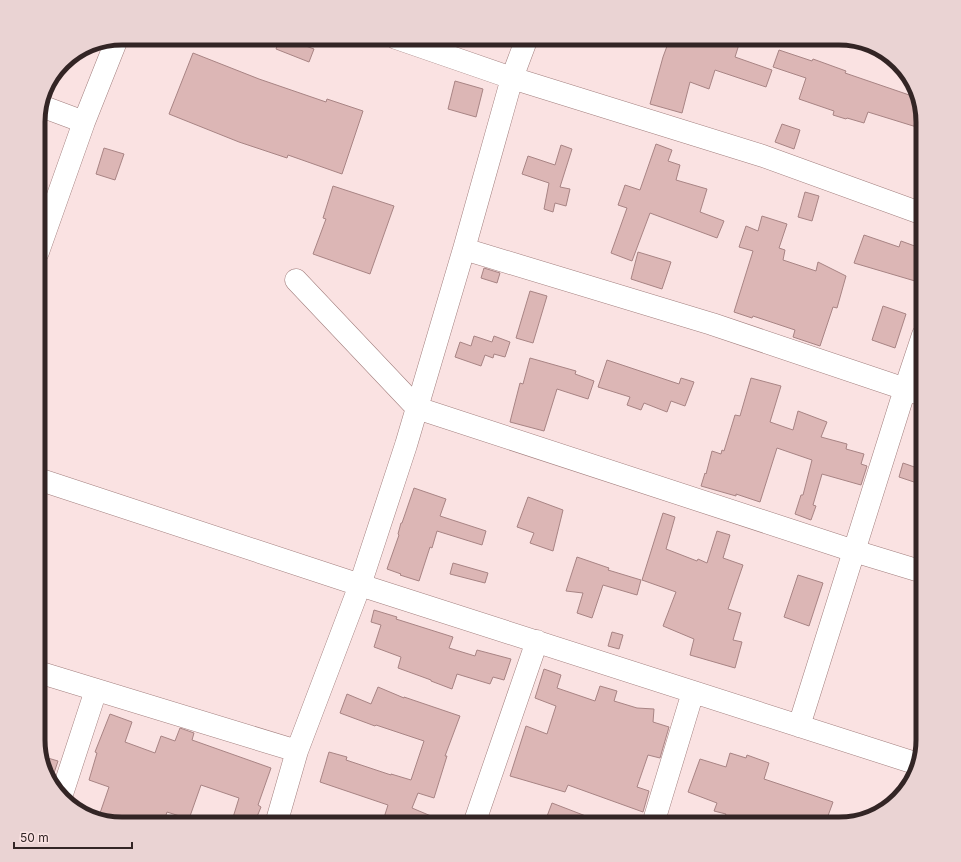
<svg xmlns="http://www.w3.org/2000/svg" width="961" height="862" font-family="Inter,sans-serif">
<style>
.building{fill:#dcb6b5;stroke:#a88484}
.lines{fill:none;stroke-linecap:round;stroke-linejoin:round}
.minor-casing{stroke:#a27f7e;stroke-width:23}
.minor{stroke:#fff;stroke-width:22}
.rim{fill:none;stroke:#332525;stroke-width:5}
</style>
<rect width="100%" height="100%" fill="#fae2e2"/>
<path class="building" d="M 280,38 L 284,38 L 314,49 L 309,62 L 276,49 Z
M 670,38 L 741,38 L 735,57 L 772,70 L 766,87 L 715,70 L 709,89 L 690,82 L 682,113 L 650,104 L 663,57 Z
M 779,50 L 812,61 L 813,59 L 846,71 L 845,73 L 918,98 L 923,122 L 923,129 L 868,112 L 864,123 L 847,118 L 846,119 L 833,115 L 834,111 L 799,99 L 806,78 L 773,67 Z
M 193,53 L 259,79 L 326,102 L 327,99 L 363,111 L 342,174 L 288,155 L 287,158 L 239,142 L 169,114 Z
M 455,81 L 483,89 L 476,117 L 448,109 Z
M 782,124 L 800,130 L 794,149 L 775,142 Z
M 656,144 L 672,150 L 668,161 L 680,165 L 676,180 L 707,189 L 700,212 L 724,221 L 717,238 L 650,213 L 632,261 L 611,253 L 627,208 L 618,205 L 625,185 L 640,190 Z
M 561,145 L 572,149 L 560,187 L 570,189 L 566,206 L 555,203 L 553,212 L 544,209 L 549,183 L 522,174 L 528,156 L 555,165 Z
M 104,148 L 124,154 L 115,180 L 96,174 Z
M 333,186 L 394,206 L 370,274 L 313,254 L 326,219 L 323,218 Z
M 805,192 L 819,196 L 812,221 L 798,217 Z
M 762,216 L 787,224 L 779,248 L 785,250 L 783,260 L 816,271 L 818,262 L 846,276 L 837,308 L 833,307 L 820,346 L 793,337 L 795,330 L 753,316 L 752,318 L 734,312 L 753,251 L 739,247 L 746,226 L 758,231 Z
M 864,235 L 899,247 L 901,241 L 923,249 L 923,276 L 917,274 L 915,281 L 854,263 Z
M 638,252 L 671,262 L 662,289 L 631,279 Z
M 484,268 L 500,273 L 497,283 L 481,278 Z
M 530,291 L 547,296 L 533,343 L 516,338 Z
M 883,306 L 906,314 L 895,348 L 872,340 Z
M 474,336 L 492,342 L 494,336 L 510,342 L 505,357 L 494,354 L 493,358 L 485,355 L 481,366 L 455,357 L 460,342 L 471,346 Z
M 530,358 L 576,371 L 575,374 L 594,381 L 588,399 L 557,389 L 544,431 L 510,422 L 520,383 L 523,384 Z
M 607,360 L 679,384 L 681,378 L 694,382 L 685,406 L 671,401 L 667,412 L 644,403 L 641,410 L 627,405 L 630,397 L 598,387 Z
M 751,378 L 781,386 L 770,422 L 793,430 L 798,411 L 827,422 L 821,437 L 847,444 L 846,449 L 864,454 L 861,464 L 867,466 L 861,485 L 822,474 L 813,505 L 816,506 L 811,520 L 795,514 L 801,495 L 803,495 L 812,460 L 777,448 L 760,502 L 736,494 L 736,496 L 701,486 L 705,473 L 706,474 L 712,451 L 721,454 L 722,450 L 724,451 L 735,415 L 740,416 Z
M 903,463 L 923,470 L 923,485 L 899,477 Z
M 414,488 L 446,499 L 440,516 L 486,531 L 482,545 L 437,531 L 432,548 L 430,547 L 419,581 L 400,575 L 401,574 L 387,569 L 399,535 L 398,534 L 401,523 L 402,523 Z
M 528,497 L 563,510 L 553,551 L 530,543 L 534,533 L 517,527 Z
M 663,513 L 675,517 L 666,549 L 697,561 L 698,559 L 707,563 L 717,531 L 730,535 L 723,558 L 743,565 L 728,609 L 741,613 L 733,640 L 742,642 L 735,668 L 690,655 L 694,639 L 663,626 L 676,592 L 642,580 Z
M 577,557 L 609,568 L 608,570 L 641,580 L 637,595 L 603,585 L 592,618 L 577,613 L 583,593 L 566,591 Z
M 453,563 L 488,573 L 485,583 L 450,574 Z
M 798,575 L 823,583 L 809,626 L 784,617 Z
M 374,610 L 397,617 L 396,619 L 453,637 L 449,648 L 475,656 L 477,650 L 511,659 L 504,680 L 493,677 L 490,684 L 457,674 L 452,689 L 431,681 L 431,680 L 398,668 L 401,657 L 374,647 L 381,625 L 371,622 Z
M 612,632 L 623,635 L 619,649 L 608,646 Z
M 544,669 L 561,675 L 557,688 L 595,701 L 600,686 L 617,691 L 614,701 L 637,708 L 654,709 L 653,722 L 669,727 L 660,758 L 648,755 L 637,787 L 649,791 L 643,812 L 568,785 L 565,792 L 510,776 L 526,726 L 547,734 L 556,706 L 535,698 Z
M 378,687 L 404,698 L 404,697 L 460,716 L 445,756 L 447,756 L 434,798 L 418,793 L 412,808 L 450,824 L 382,824 L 388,805 L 320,782 L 329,752 L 347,757 L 346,760 L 391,775 L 391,774 L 411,780 L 424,741 L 376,725 L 375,726 L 340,713 L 347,694 L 371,704 Z
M 110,714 L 132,722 L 125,742 L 155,753 L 161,736 L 175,741 L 180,728 L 194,733 L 192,740 L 271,768 L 258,805 L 261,807 L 254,824 L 231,824 L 239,798 L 201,785 L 189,819 L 167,812 L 163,824 L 122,824 L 98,819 L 109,787 L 89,780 L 97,753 L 95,752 Z
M 730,753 L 746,758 L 747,755 L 769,763 L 764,779 L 833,802 L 825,824 L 816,824 L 805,820 L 804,824 L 722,824 L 726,814 L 714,811 L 717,803 L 688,792 L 700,759 L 726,767 Z
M 41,756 L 58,761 L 51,782 L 44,772 Z
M 552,803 L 604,823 L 604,824 L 547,824 L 548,820 L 546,819 Z"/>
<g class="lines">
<defs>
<path id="minor" d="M 396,38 L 512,78 L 763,156 L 923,214
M 41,106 L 84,122
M 464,249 L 712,324 L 923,395
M 38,252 L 84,122 L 117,39
M 296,280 L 417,408 L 854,551 L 923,572
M 38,479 L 360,585 L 918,764
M 38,672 L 297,751
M 799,726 L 905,389 L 923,335
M 61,797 L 96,690
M 276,824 L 297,751 L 360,585 L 406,445 L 464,249 L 512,78 L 527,38
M 474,824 L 537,641
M 653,824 L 693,692"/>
</defs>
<use href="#minor" class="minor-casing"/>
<use href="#minor" class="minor"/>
</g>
<path d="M0 0H961V862H0ZM122 45H839A77 77 0 0 1 916 122V740A77 77 0 0 1 839 817H122A77 77 0 0 1 45 740V122A77 77 0 0 1 122 45Z" fill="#ead3d3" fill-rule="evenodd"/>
<path class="rim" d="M122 45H839A77 77 0 0 1 916 122V740A77 77 0 0 1 839 817H122A77 77 0 0 1 45 740V122A77 77 0 0 1 122 45Z"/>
<path d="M14 842v6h118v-6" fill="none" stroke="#332525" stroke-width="2"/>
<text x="20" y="842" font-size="12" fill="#332525" stroke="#fae2e2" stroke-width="3" paint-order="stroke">50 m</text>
</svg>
